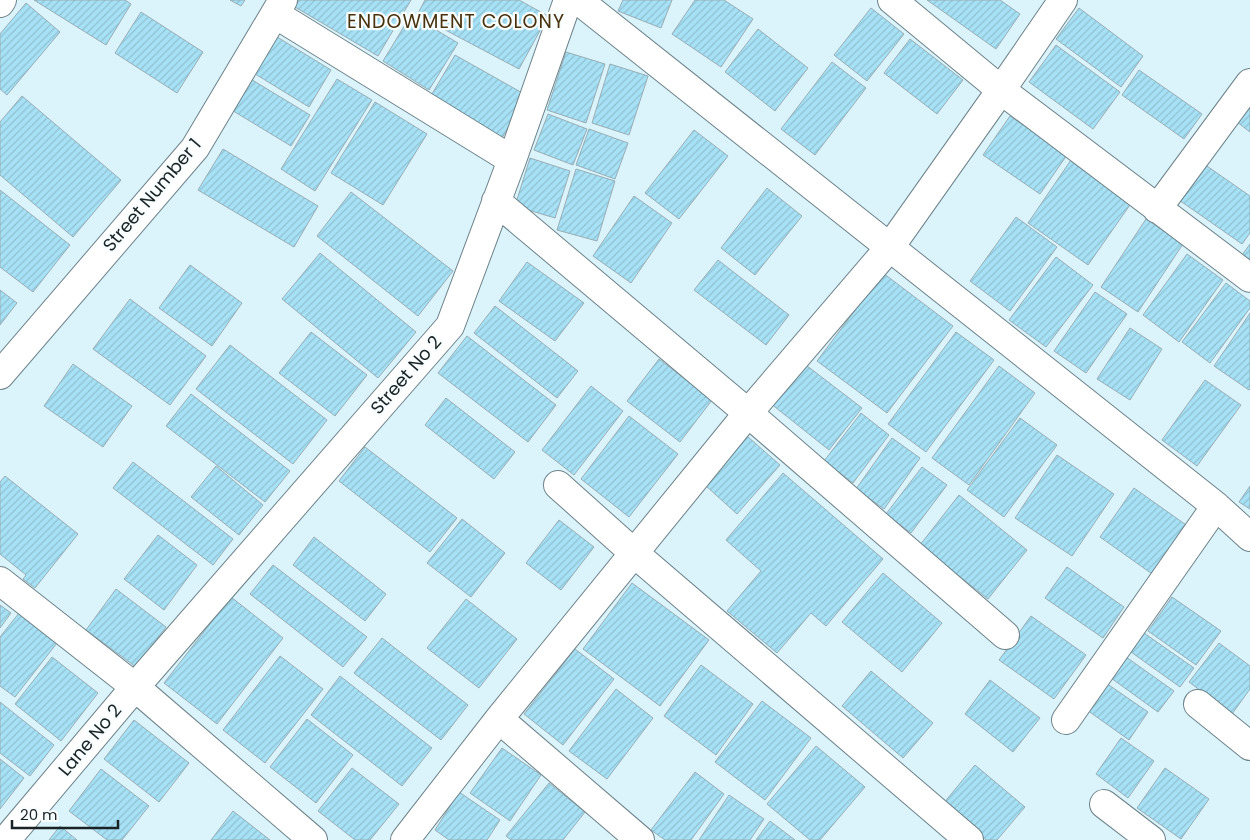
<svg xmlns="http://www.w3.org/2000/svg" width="1250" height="840" font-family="Poppins,sans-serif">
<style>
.building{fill:url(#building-hatch);stroke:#97aeb6}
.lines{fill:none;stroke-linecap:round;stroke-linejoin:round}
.street-casing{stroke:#6d838a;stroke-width:30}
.street{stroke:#fff;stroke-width:28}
.labels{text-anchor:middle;stroke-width:4.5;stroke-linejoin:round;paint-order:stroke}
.street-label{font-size:18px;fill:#192225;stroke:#f8fdfe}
.neighbourhood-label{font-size:19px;letter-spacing:1px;fill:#48310d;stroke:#f8fdfe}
</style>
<defs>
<pattern id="building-hatch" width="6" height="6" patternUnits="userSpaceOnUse" patternTransform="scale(1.25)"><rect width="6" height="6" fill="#a7e1f5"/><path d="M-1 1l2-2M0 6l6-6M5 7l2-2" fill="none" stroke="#8fc1d2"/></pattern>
</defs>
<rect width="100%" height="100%" fill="#dbf3fb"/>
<path class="building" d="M 34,0 L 125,0 L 131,4 L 106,45 Z
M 230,0 L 245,0 L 241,6 Z
M 299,0 L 411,0 L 378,56 L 295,7 Z
M 425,0 L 519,0 L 548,16 L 519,69 L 417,15 Z
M 623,0 L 672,0 L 661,28 L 618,11 Z
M 695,0 L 724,0 L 753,19 L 721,67 L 672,34 Z
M 927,0 L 1000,0 L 1020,14 L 996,49 Z
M 26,3 L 60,32 L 7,95 L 0,89 L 0,34 Z
M 871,8 L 904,34 L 867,81 L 834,55 Z
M 1079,8 L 1143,56 L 1121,87 L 1056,39 Z
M 141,12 L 203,52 L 177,93 L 115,53 Z
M 411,15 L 458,43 L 429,90 L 383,61 Z
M 758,29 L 808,68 L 775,111 L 725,72 Z
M 269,32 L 331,70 L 309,107 L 247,69 Z
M 910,39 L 963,80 L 937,114 L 884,73 Z
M 1056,45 L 1120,92 L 1093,129 L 1029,82 Z
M 566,52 L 605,64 L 586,123 L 547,110 Z
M 455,55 L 526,95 L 501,140 L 429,99 Z
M 832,62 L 866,88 L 815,155 L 781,129 Z
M 610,64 L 648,76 L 629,135 L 592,123 Z
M 1139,70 L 1202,114 L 1184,139 L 1122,95 Z
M 244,75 L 310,115 L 291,146 L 225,106 Z
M 337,79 L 372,100 L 315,191 L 281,169 Z
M 22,96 L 121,180 L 73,237 L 0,175 L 0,122 Z
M 375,102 L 427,134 L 383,205 L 331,173 Z
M 1250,105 L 1250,132 L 1237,122 Z
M 548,114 L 587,129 L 573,165 L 534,150 Z
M 1010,116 L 1067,155 L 1040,194 L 983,155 Z
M 589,129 L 628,143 L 615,179 L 576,165 Z
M 694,130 L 728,156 L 679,219 L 645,193 Z
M 223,149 L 318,206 L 294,247 L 198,190 Z
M 530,158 L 570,171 L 555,218 L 515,206 Z
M 1071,160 L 1132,202 L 1088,265 L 1028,223 Z
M 1204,164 L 1250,196 L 1250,233 L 1242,244 L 1179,200 Z
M 576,169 L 615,181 L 597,241 L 557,230 Z
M 767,188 L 802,216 L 755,275 L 721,248 Z
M 0,190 L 70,245 L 33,292 L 0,267 Z
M 351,192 L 453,271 L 418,316 L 317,236 Z
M 634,196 L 672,223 L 631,283 L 593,256 Z
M 1016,217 L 1057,247 L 1010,311 L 970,281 Z
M 1146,219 L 1183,244 L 1138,312 L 1101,287 Z
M 1250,244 L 1250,261 L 1242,255 Z
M 320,253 L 416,332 L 378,378 L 282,299 Z
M 1187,254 L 1223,280 L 1179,342 L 1143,315 Z
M 1056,257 L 1093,285 L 1046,347 L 1009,320 Z
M 718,260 L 789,315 L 766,345 L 694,290 Z
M 527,262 L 584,303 L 555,341 L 499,301 Z
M 190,265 L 242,303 L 212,346 L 159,308 Z
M 883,273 L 953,326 L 887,413 L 817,361 Z
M 1226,283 L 1250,301 L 1250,308 L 1210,363 L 1182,342 Z
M 0,290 L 17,303 L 0,325 Z
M 1095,292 L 1127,314 L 1086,373 L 1054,351 Z
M 130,299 L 206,356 L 170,405 L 93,349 Z
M 495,306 L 578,371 L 557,398 L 474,333 Z
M 1250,313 L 1250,389 L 1249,390 L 1214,366 Z
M 1130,328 L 1162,349 L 1130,400 L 1097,379 Z
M 311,332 L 367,375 L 335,416 L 279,373 Z
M 956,332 L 994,360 L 926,452 L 888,424 Z
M 467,336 L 556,405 L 528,442 L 438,373 Z
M 230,345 L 327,420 L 293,464 L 196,389 Z
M 659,359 L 712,400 L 680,442 L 627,401 Z
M 802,362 L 862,408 L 829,450 L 770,403 Z
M 73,364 L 132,406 L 103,447 L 44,406 Z
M 999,366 L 1035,393 L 969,485 L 932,458 Z
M 1205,380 L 1241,405 L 1197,466 L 1162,440 Z
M 591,386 L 623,411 L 574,475 L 542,450 Z
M 191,394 L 290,471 L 265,502 L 166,426 Z
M 446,398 L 515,452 L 494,479 L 425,425 Z
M 861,413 L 889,435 L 853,483 L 824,461 Z
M 629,416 L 678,454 L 629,517 L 581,479 Z
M 1020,418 L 1057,445 L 1004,517 L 967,490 Z
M 747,436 L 780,465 L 737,514 L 705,485 Z
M 892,438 L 920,458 L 884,509 L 856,489 Z
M 365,447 L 457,518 L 430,552 L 339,481 Z
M 1057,455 L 1114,494 L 1072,556 L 1015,518 Z
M 133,462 L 233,539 L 213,565 L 113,488 Z
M 216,466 L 263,505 L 239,535 L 191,497 Z
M 922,467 L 947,485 L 911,533 L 886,514 Z
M 783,473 L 883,559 L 826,626 L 811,613 L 777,653 L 727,611 L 761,571 L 726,540 Z
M 5,476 L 78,534 L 35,588 L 23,579 L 26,575 L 0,554 L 0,482 Z
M 1250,486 L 1250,509 L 1239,502 Z
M 1134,488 L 1189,527 L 1155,576 L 1100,537 Z
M 959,495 L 1027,550 L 988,599 L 920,545 Z
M 462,519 L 505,553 L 471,597 L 427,563 Z
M 559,520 L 594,547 L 561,590 L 526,563 Z
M 158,535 L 197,565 L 164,610 L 124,579 Z
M 314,537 L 386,594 L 365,621 L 293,565 Z
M 273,565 L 367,637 L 343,667 L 250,594 Z
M 1067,567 L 1124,607 L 1103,638 L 1045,598 Z
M 883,573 L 942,623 L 902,672 L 842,622 Z
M 632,583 L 709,640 L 660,706 L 583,649 Z
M 116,589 L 166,627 L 136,667 L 86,630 Z
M 231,597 L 283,638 L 217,724 L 164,683 Z
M 1172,597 L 1221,631 L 1196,665 L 1148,631 Z
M 466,599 L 517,639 L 479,688 L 427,648 Z
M 0,605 L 11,613 L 0,628 Z
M 19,613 L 57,643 L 15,697 L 0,686 L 0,637 Z
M 1031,616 L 1086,655 L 1054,699 L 999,660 Z
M 1144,633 L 1194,668 L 1180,687 L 1131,652 Z
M 382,638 L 468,705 L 441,740 L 354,673 Z
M 1219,643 L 1250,666 L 1250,689 L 1232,714 L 1189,682 Z
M 575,649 L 614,679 L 563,745 L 524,714 Z
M 280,656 L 323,689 L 265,763 L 223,730 Z
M 52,657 L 98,693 L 61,741 L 15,704 Z
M 1126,657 L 1174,691 L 1158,712 L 1111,678 Z
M 701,665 L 753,704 L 716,755 L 664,716 Z
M 871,671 L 933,723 L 903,758 L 842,706 Z
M 340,676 L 432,748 L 402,786 L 311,715 Z
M 990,680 L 1040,718 L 1013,752 L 965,714 Z
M 1106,683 L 1148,712 L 1129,740 L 1087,710 Z
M 616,689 L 653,718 L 607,779 L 569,751 Z
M 762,701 L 811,738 L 765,800 L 715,762 Z
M 0,702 L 54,745 L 30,776 L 0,753 Z
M 307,719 L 353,755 L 316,803 L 270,767 Z
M 134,720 L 189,763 L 159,802 L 104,759 Z
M 1121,738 L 1154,761 L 1128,798 L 1096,774 Z
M 816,746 L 865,787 L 820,840 L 810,840 L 767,804 Z
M 502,748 L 541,775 L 510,821 L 470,793 Z
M 0,759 L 24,778 L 0,809 Z
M 975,765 L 1025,807 L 997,840 L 986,840 L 943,804 Z
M 352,768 L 399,804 L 370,840 L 355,840 L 318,811 Z
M 1165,768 L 1209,799 L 1181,839 L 1137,808 Z
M 101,769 L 149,806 L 122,840 L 107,840 L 69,811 Z
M 695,772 L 724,794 L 691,840 L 665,840 L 651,830 Z
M 549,783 L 585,812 L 563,840 L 511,840 L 506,836 Z
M 459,792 L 500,820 L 487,840 L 449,840 L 435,830 Z
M 729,795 L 764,819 L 750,840 L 699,840 Z
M 233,811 L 270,840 L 211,840 Z
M 770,821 L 795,840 L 756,840 Z
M 60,826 L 77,840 L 49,840 Z"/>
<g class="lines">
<defs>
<path id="street" d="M 578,0 L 1216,506 L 1250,537
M 892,0 L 1001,90 L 1250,278
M 0,3 L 2,0
M 275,14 L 512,160
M 496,201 L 748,413 L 1005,635
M 1157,209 L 1250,83
M 0,375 L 195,148 L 283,0
M 558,485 L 634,553 L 969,840
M 0,581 L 135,687 L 313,840
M 1198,704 L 1250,746
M 499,719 L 640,840
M 1066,720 L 1216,506
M 1104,804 L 1151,840
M 6,840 L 135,687 L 450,326 L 512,160 L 568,0
M 405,840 L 499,719 L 748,413 L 890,247 L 1001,90 L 1063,0"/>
</defs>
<use href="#street" class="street-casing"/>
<use href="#street" class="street"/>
</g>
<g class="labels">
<g class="street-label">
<text transform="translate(152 195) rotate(-50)" y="6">Street Number 1</text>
<text transform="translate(406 375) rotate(-49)" y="6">Street No 2</text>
<text transform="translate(90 740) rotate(-50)" y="6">Lane No 2</text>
</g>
<g class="neighbourhood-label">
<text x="456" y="28">ENDOWMENT COLONY</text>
</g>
</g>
<path d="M12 820v8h106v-8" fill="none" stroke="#192225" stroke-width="2.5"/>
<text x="20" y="820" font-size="15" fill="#192225" stroke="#f8fdfe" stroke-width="4" paint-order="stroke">20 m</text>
</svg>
